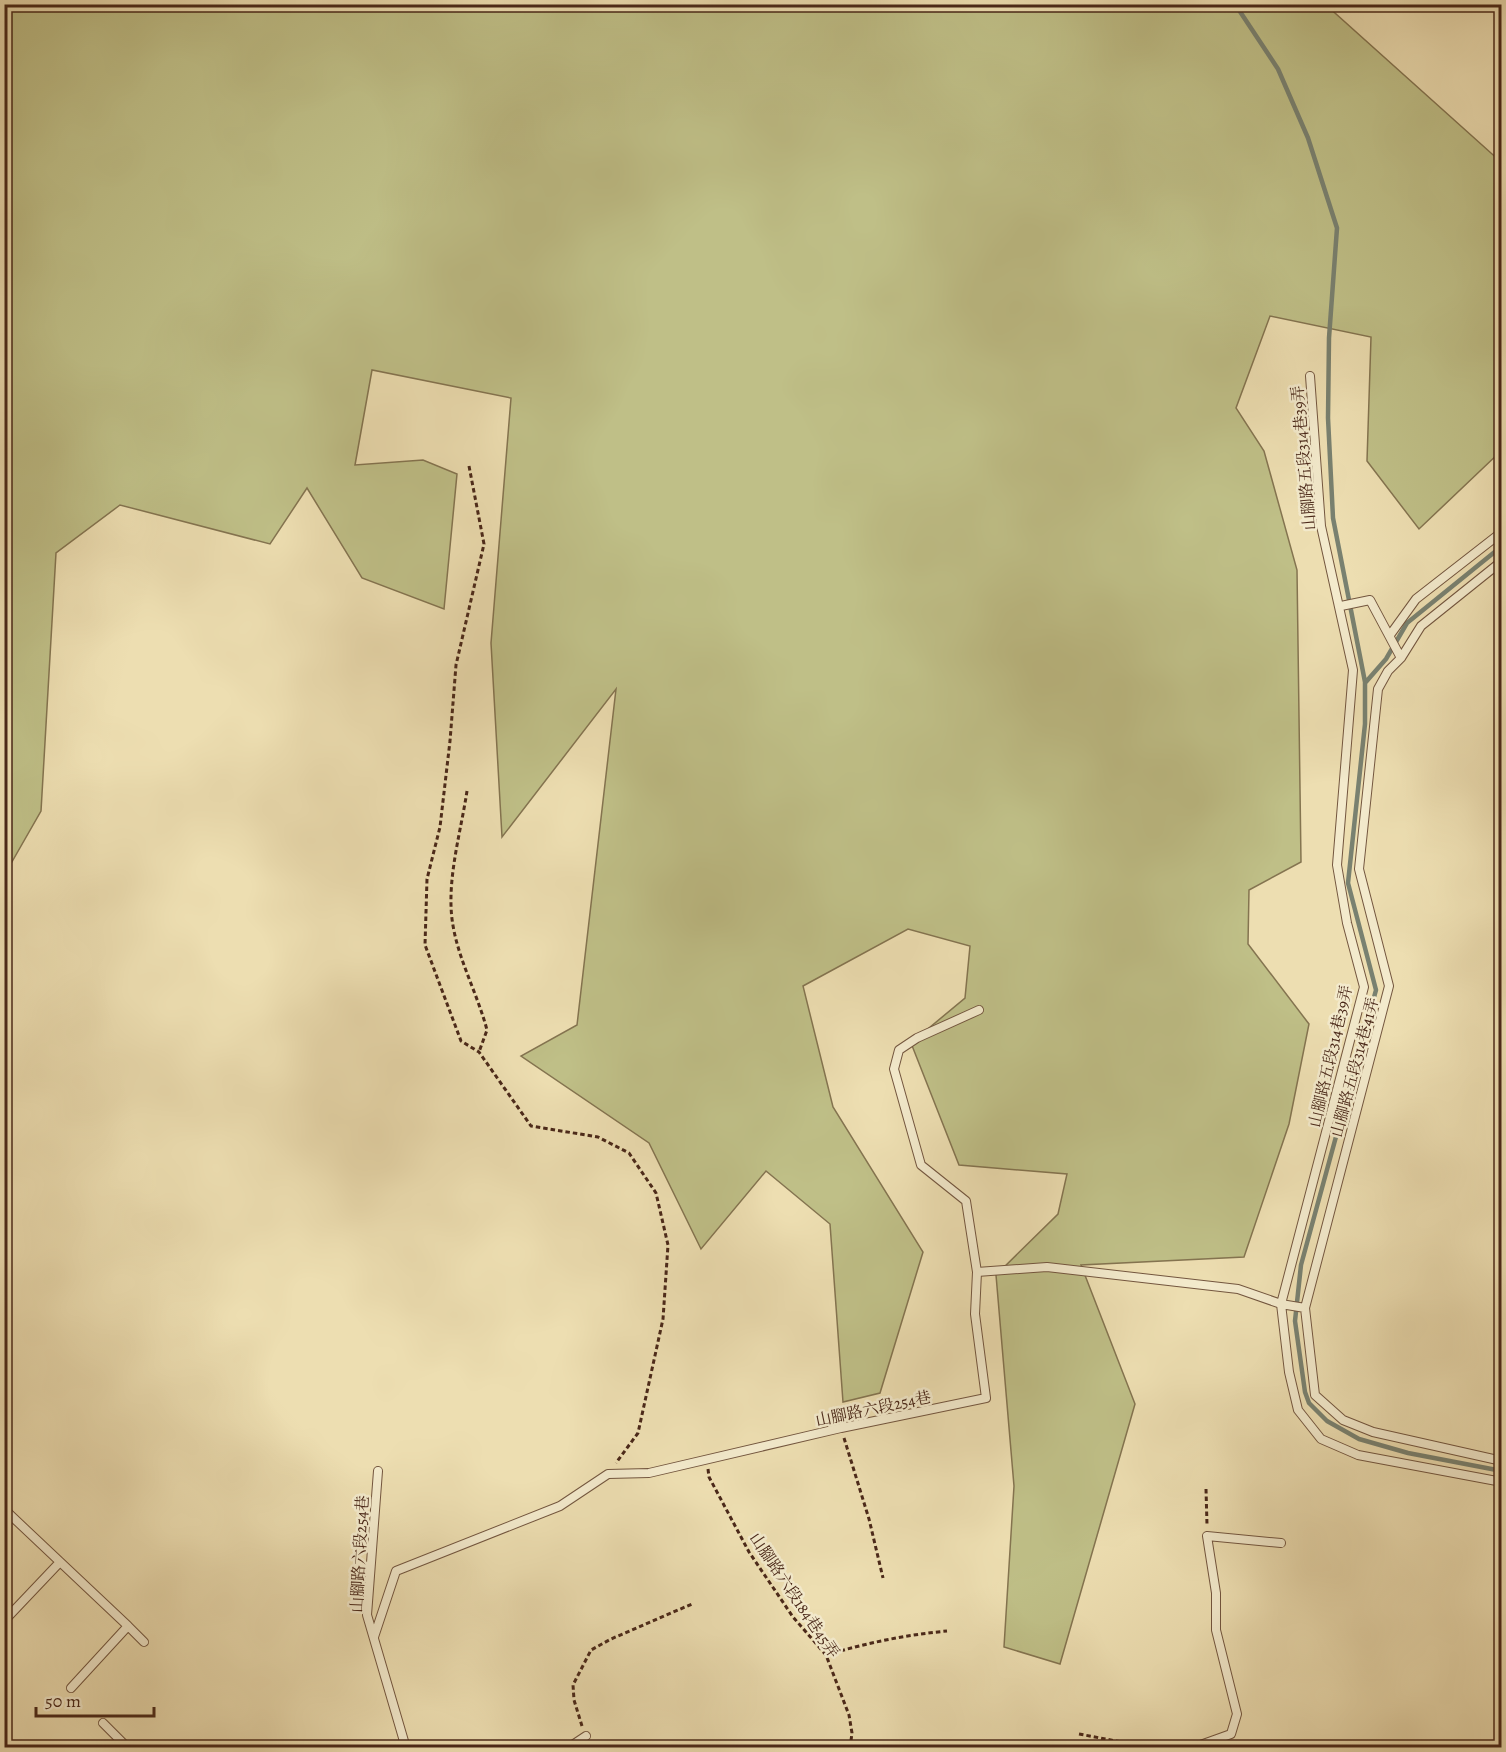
<svg xmlns="http://www.w3.org/2000/svg" width="1506" height="1752" font-family="Alegreya,'Noto Serif TC',serif">
<style>
.green{fill:#bfbf87;stroke:#847450;stroke-width:1.5}
.lines{fill:none;stroke-linecap:round;stroke-linejoin:round}
.stream{stroke:#798170;stroke-width:4.5}
.service-casing{stroke:#73563f;stroke-width:10}
.path{stroke:#4a2819;stroke-width:3;stroke-dasharray:4.5 3;stroke-linecap:butt}
.service{stroke:#f3eacc;stroke-width:8}
.labels{text-anchor:middle;stroke-width:5;stroke-linejoin:round;paint-order:stroke}
.street-label{font-size:16px;fill:#4a2819;stroke:#f3eacc}
</style>
<rect width="100%" height="100%" fill="#eddeb1"/>
<filter id="stains"><feTurbulence type="fractalNoise" baseFrequency=".00333" numOctaves="4"/><feColorMatrix values="0 0 0 0 .2 0 0 0 0 .09 0 0 0 0 .02 0 0 0 .5 -.17"/></filter>
<radialGradient id="worn" r=".72"><stop offset=".6" stop-color="#630" stop-opacity="0"/><stop offset="1" stop-color="#630" stop-opacity=".3"/></radialGradient>
<path class="green" d="M 5,5 L 1326,5 L 1501,162 L 1501,451 L 1419,529 L 1367,461 L 1371,337 L 1270,316 L 1236,408 L 1264,451 L 1297,570 L 1301,862 L 1249,890 L 1248,944 L 1309,1024 L 1289,1124 L 1244,1257 L 1081,1265 L 1135,1404 L 1060,1664 L 1004,1647 L 1014,1486 L 996,1275 L 1058,1214 L 1067,1174 L 959,1165 L 911,1043 L 965,998 L 970,946 L 908,929 L 803,986 L 833,1107 L 923,1252 L 880,1393 L 843,1402 L 830,1224 L 766,1171 L 701,1249 L 649,1143 L 521,1056 L 577,1025 L 616,689 L 502,837 L 491,643 L 511,398 L 372,370 L 355,465 L 423,460 L 457,474 L 444,609 L 362,578 L 307,488 L 270,544 L 120,505 L 56,553 L 41,811 L 5,874 Z"/>
<g class="lines">
<path class="stream" d="M 1235,4 L 1278,69 L 1308,138 L 1337,228 L 1329,338 L 1328,418 L 1333,518 L 1365,682
M 1502,546 L 1407,623 L 1386,659 L 1365,683 L 1365,724 L 1348,883 L 1376,990 L 1301,1265 L 1295,1321 L 1305,1392 L 1309,1403 L 1327,1421 L 1359,1439 L 1408,1453 L 1502,1471"/>
<defs>
<path id="service" d="M 1310,376 L 1321,526 L 1353,670 L 1337,865 L 1347,923 L 1364,987 L 1281,1304 L 1289,1372 L 1298,1410 L 1321,1439 L 1358,1455 L 1502,1482
M 1502,561 L 1421,626 L 1401,658 L 1388,671 L 1378,689 L 1359,869 L 1389,986 L 1305,1308 L 1315,1395 L 1343,1420 L 1373,1432 L 1502,1461
M 1341,606 L 1370,600 L 1401,658
M 1390,635 L 1416,599 L 1502,532
M 977,1272 L 1047,1267 L 1238,1289 L 1281,1304 L 1305,1308
M 378,1471 L 367,1615 L 406,1748
M 4,1509 L 128,1626 L 71,1688
M 4,1621 L 60,1562
M 128,1626 L 144,1642
M 374,1637 L 396,1571 L 560,1506 L 608,1474 L 649,1473 L 841,1428 L 986,1398 L 975,1314 L 977,1272 L 966,1201 L 921,1165 L 894,1069 L 899,1050 L 917,1038 L 979,1010
M 103,1723 L 128,1748
M 568,1748 L 586,1736
M 1192,1748 L 1231,1734 L 1237,1714 L 1216,1630 L 1216,1593 L 1207,1536 L 1281,1543
M 1337,1748 L 1337,1747"/>
</defs>
<use href="#service" class="service-casing"/>
<path class="path" d="M 469,466 L 484,544 L 456,665 L 450,741 L 440,827 L 427,879 L 425,945 L 461,1041 L 479,1052 L 531,1126 L 598,1137 L 629,1153 L 656,1193 L 668,1245 L 663,1319 L 638,1433 L 616,1463
M 467,791 C 461,831 447,878 452,919 C 457,958 477,992 487,1030 L 479,1052
M 844,1438 L 869,1519 L 883,1578
M 708,1469 L 709,1477 L 749,1552 L 793,1617 L 826,1655 L 849,1715 L 852,1733 L 850,1748
M 1206,1489 L 1207,1525
M 826,1655 C 867,1643 904,1635 947,1631
M 582,1726 L 574,1700 L 573,1685 L 591,1650 L 611,1639 L 692,1604
M 1079,1734 L 1153,1748"/>
<use href="#service" class="service"/>
</g>
<g class="labels">
<g class="street-label">
<text transform="translate(1303 458) rotate(-95)" y="6">山腳路五段314巷39弄</text>
<text transform="translate(1330 1056) rotate(-77)" y="6">山腳路五段314巷39弄</text>
<text transform="translate(1354 1067) rotate(-75)" y="6">山腳路五段314巷41弄</text>
<text transform="translate(873 1408) rotate(-12)" y="6">山腳路六段254巷</text>
<text transform="translate(359 1554) rotate(-87)" y="6">山腳路六段254巷</text>
<text transform="translate(795 1595) rotate(56)" y="6">山腳路六段184巷45弄</text>
</g>
</g>
<rect width="1506" height="1752" fill="none" stroke="#eddeb1" stroke-width="24"/>
<rect x="6" y="6" width="1494" height="1740" fill="none" stroke="#4a2819" stroke-width="3"/>
<rect x="12" y="12" width="1482" height="1728" fill="none" stroke="#4a2819" stroke-width="1.5"/>
<path d="M36 1707v9h118v-9" fill="none" stroke="#4a2819" stroke-width="3"/>
<text x="45" y="1707" font-size="18" fill="#4a2819" stroke="#f3eacc" stroke-width="4.5" paint-order="stroke">50 m</text>
<rect width="100%" height="100%" filter="url(#stains)"/>
<rect width="100%" height="100%" fill="url(#worn)"/>
</svg>
